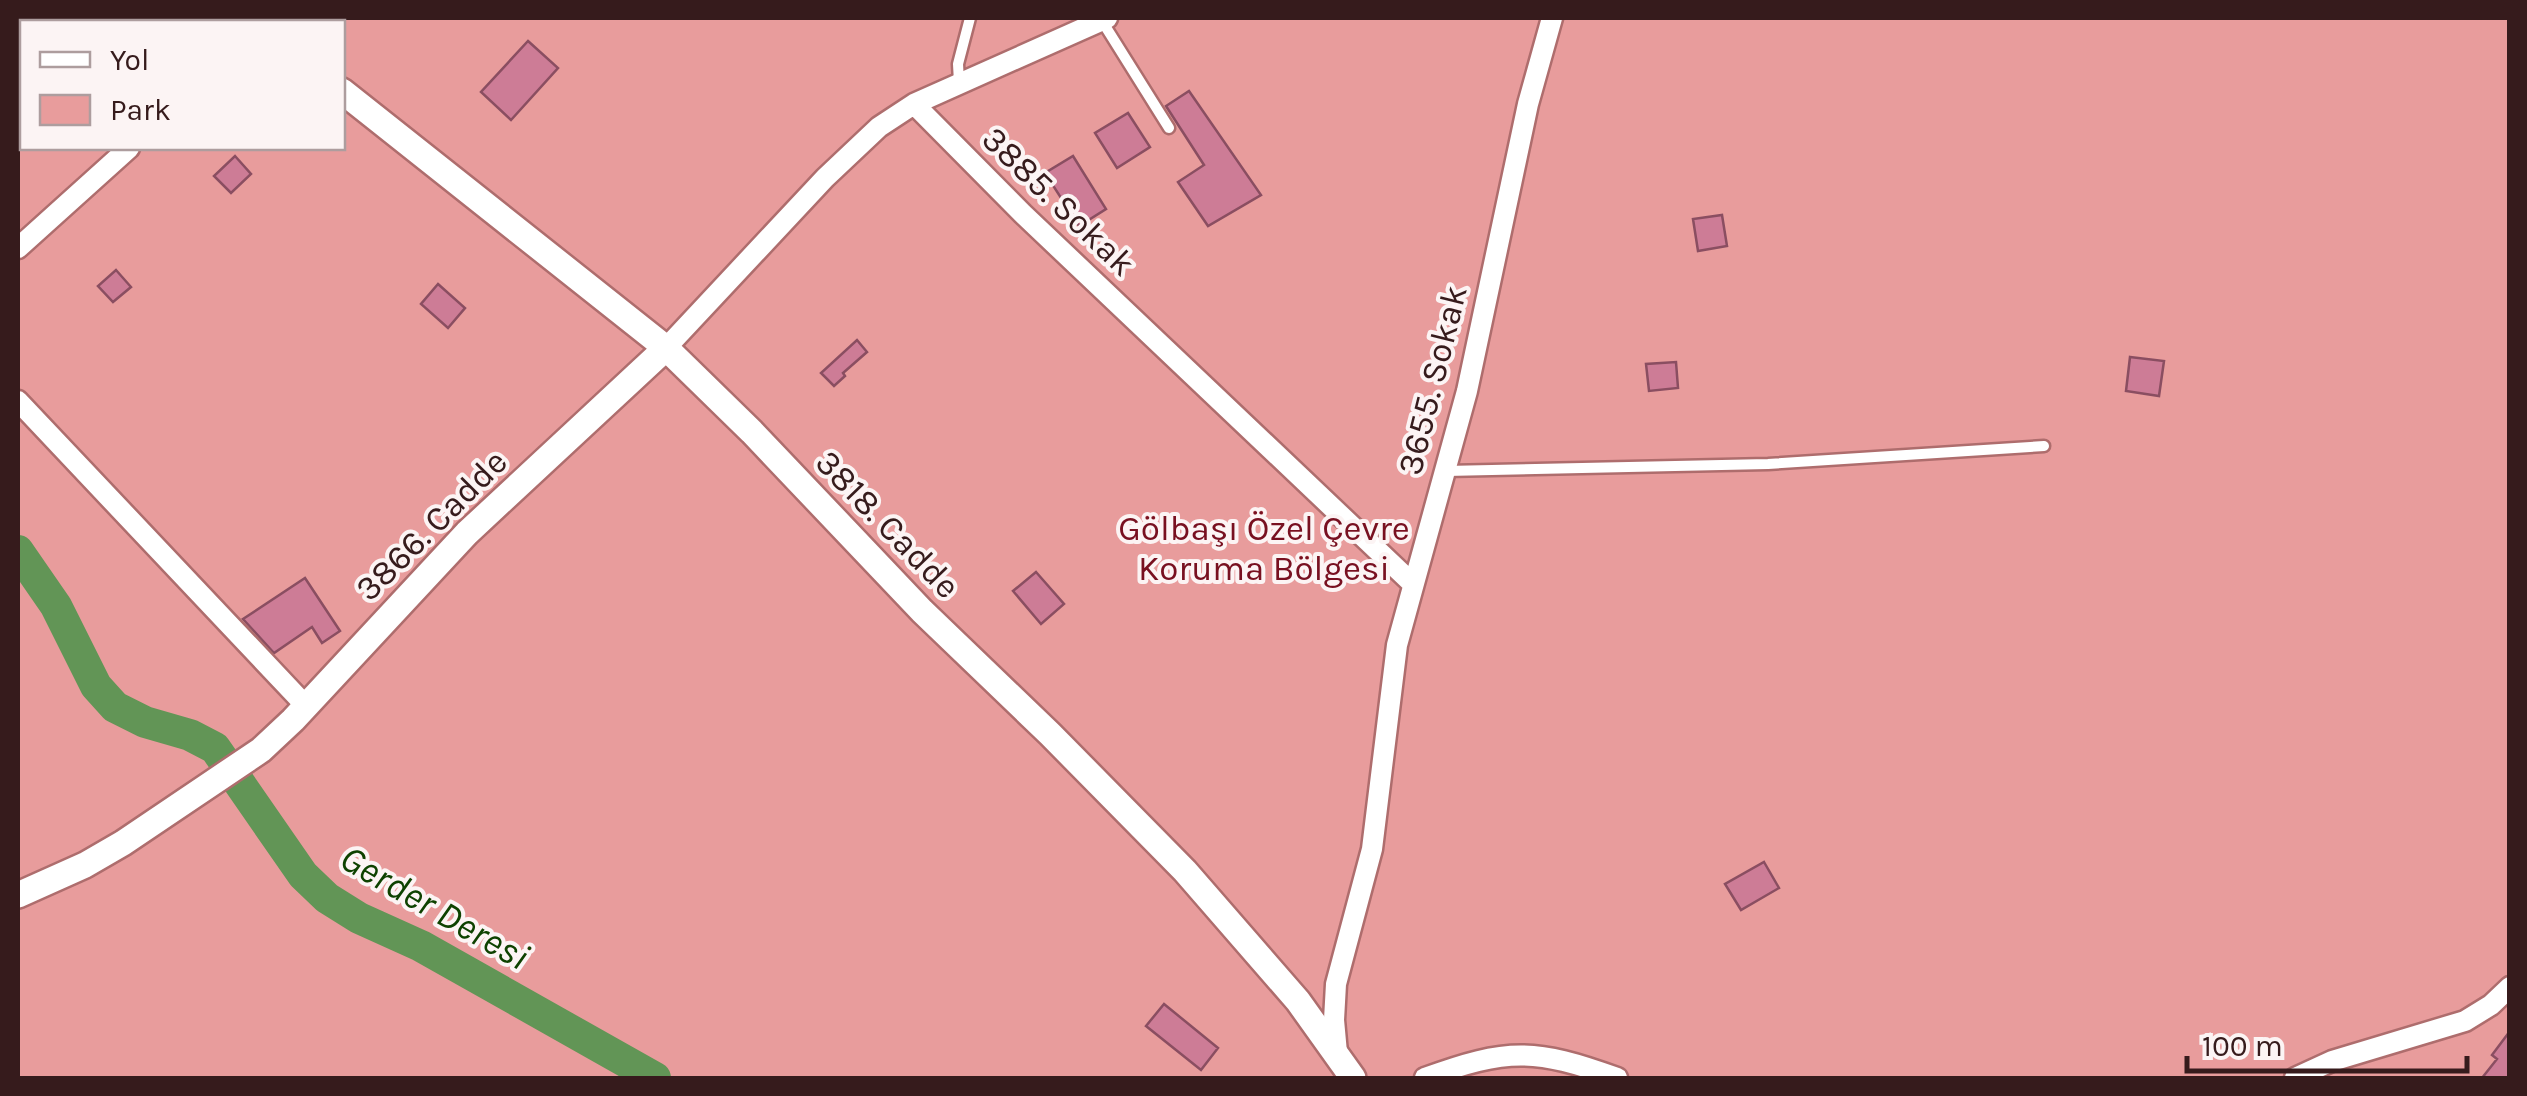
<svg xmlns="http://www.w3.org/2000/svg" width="2527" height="1096" font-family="Karla,sans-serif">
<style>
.green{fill:#e89c9c;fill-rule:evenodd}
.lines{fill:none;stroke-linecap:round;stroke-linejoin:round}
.river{stroke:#629556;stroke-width:32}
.building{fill:#cd7c96;stroke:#8a4e61;stroke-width:2.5}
.service-casing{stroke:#ae6d6d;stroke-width:15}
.minor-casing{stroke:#ae6d6d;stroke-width:25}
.tertiary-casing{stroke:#ae6d6d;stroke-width:30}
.service{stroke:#fff;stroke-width:10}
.minor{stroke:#fff;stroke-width:20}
.tertiary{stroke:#fff;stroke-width:25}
.labels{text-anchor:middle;stroke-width:8;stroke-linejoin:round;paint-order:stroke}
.street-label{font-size:35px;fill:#361b1c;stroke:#fcf4f4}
.park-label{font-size:35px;fill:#781020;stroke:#fcf4f4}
.water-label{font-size:38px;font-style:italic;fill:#0e4200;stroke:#fcf4f4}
</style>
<rect width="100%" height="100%" fill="#ffc5c3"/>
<path class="green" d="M 18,18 L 2509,18 L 2509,1078 L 18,1078 ZM 22,22 L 342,22 L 342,148 L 22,148 Z"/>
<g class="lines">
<path class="river" d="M 18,551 L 56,606 L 96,686 L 115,707 L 145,722 L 190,735 L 215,748 L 303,875 L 327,898 L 359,918 L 421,946 L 655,1078"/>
</g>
<path class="building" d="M 528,41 L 558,68 L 511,120 L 481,92 Z
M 1189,91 L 1261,195 L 1208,226 L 1178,182 L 1204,165 L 1166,106 Z
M 1128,113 L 1150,147 L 1117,168 L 1095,133 Z
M 235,156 L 251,174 L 231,193 L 214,176 Z
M 1073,156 L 1106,209 L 1079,226 L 1045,173 Z
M 1722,215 L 1727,246 L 1698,251 L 1693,219 Z
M 116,270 L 131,287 L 113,302 L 98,286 Z
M 438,284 L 465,308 L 448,328 L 421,304 Z
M 857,340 L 867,352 L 843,373 L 845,376 L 834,386 L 821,373 Z
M 2130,357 L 2164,361 L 2159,396 L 2126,391 Z
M 1676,362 L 1678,388 L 1649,391 L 1646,364 Z
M 1036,572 L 1064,604 L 1041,624 L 1013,591 Z
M 305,578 L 340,631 L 322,643 L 312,627 L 274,653 L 243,619 Z
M 1764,862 L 1779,888 L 1741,910 L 1725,884 Z
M 1164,1004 L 1218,1048 L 1201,1070 L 1146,1026 Z
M 2510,1031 L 2510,1078 L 2482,1078 L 2497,1059 L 2492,1055 Z"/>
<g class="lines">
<defs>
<path id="service" d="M 1102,21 L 1169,128
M 959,82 L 958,64 L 970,18
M 1446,471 L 1768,464 L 2044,446"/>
<path id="minor" d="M 914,104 L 1107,18
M 18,248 L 129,148
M 666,348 L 825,178 L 879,127 L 914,104 L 1023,214 L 1413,584
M 18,401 L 306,706
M 1337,1053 L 1334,1020 L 1336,984 L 1372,849 L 1397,645 L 1467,391 L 1528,104 L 1552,18
M 1425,1078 C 1507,1048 1535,1048 1617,1078
M 2295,1078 L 2332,1061 L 2465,1021 L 2491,1005 L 2510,987"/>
<path id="tertiary" d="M 254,18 L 260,22
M 342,91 L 666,348 L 752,432 L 922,611 L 1050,734 L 1185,871 L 1298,1001 L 1353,1078
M 18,895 L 85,865 L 123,843 L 261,750 L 293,720 L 467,533 L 666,348"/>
</defs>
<use href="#service" class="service-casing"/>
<use href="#minor" class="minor-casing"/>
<use href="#tertiary" class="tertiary-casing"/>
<use href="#service" class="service"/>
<use href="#minor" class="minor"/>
<use href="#tertiary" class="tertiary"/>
</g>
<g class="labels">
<g class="street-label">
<text transform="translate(1059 201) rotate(44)" y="12">3885. Sokak</text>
<text transform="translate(1432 380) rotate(-76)" y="12">3655. Sokak</text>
<text transform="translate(888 524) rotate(46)" y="12">3818. Cadde</text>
<text transform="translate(431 525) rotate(-45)" y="12">3866. Cadde</text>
</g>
<g class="park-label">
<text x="1264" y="540">Gölbaşı Özel Çevre<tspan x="1264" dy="40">Koruma Bölgesi</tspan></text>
</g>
<g class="water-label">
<text transform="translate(435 907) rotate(30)" y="13">Gerder Deresi</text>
</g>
</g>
<rect width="2527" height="1096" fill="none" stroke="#361b1c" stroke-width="40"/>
<rect x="20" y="20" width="325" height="130" fill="#fcf4f4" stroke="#ad9d9e" stroke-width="2.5"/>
<rect x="40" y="52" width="50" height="15" fill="#ffffff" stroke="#ad9d9e" stroke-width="2.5"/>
<text x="110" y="70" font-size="30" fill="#361b1c">Yol</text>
<rect x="40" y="95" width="50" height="30" fill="#e89c9c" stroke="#ad9d9e" stroke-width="2.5"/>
<text x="110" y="120" font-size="30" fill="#361b1c">Park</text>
<path d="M2187 1056v15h280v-15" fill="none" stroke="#361b1c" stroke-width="5"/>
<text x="2202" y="1056" font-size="30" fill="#361b1c" stroke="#fcf4f4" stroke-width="8" paint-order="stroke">100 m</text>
</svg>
